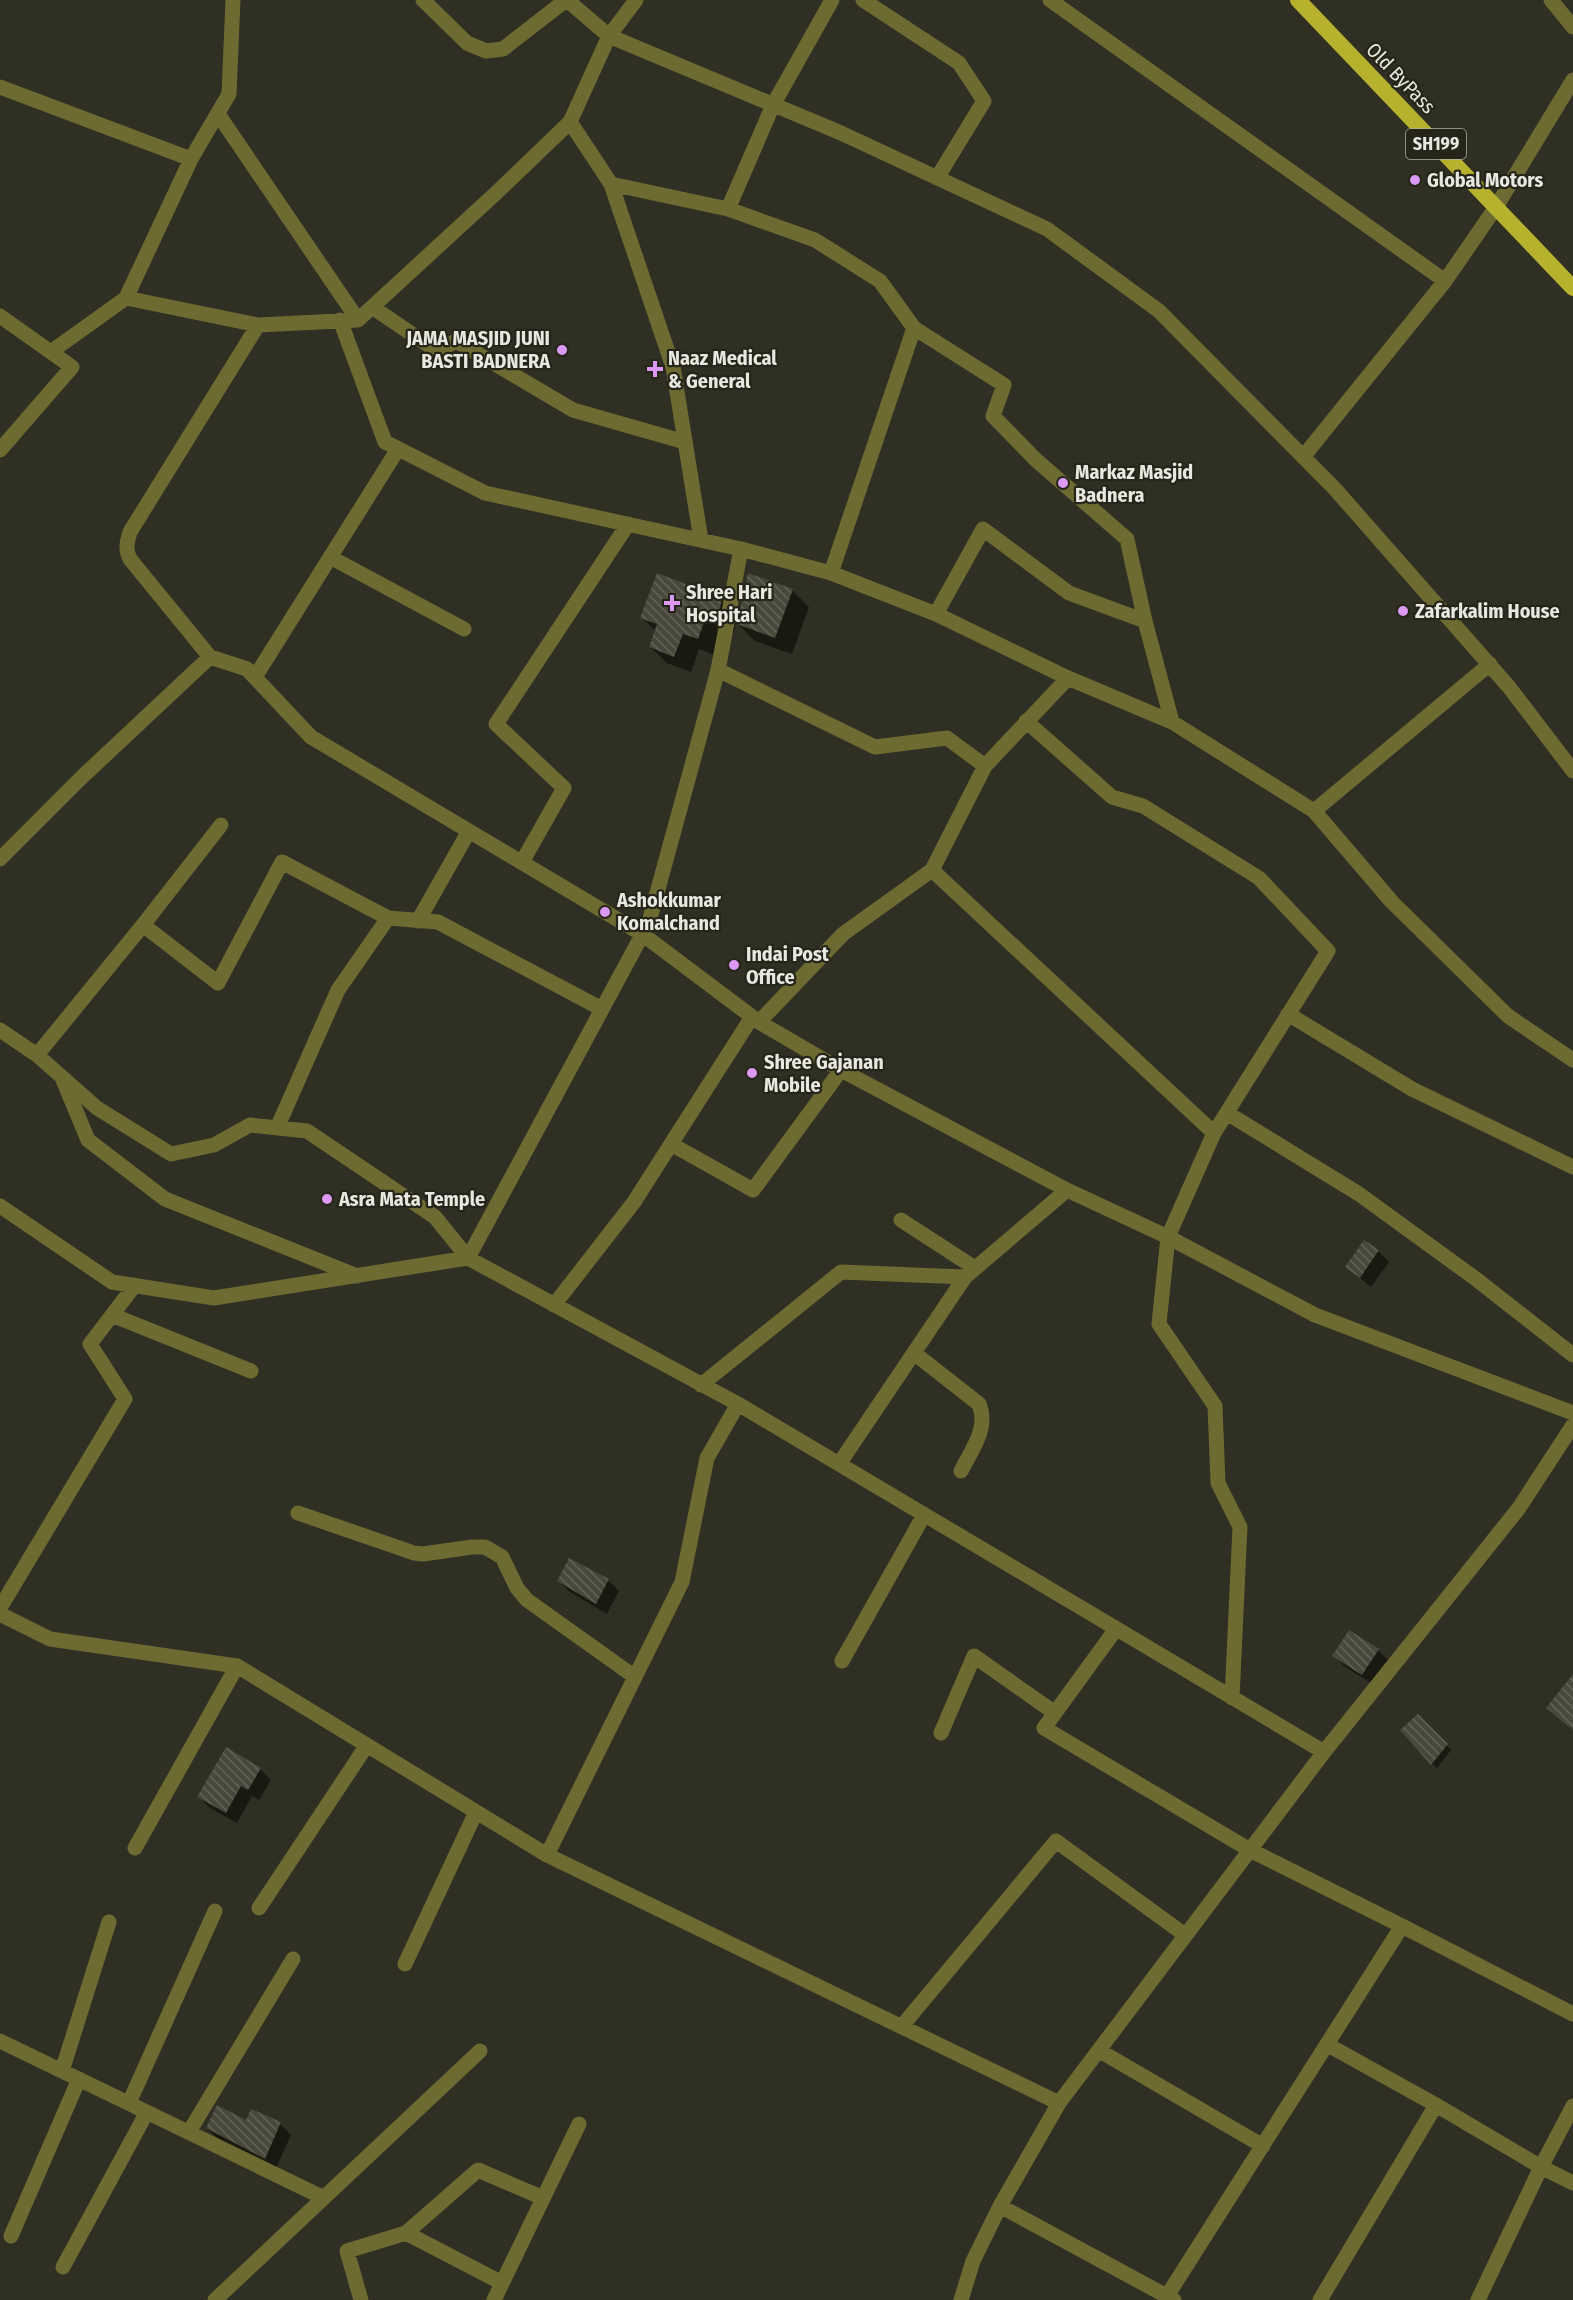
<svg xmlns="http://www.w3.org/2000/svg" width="1573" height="2300" font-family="'Fira Sans Condensed',sans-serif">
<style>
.shadow{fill:#0007}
.building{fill:url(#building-back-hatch)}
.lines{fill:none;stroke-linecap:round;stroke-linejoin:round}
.minor{stroke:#6d6b32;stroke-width:15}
.trunk{stroke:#b7b22d;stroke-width:16}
.poi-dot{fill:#dc99f4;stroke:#252519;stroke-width:2}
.labels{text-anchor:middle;stroke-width:4.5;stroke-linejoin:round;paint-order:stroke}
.shield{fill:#252519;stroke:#aeaea4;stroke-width:1.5}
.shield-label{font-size:18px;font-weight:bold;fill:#e8e8e0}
.street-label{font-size:20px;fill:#e8e8e0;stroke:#252519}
.poi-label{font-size:20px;font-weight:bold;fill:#e8e8e0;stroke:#252519;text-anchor:start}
</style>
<defs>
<pattern id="building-back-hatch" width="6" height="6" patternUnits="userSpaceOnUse" patternTransform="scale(1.5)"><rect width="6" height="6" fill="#48483b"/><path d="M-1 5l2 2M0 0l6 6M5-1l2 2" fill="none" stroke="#626257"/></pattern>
</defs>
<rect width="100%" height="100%" fill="#2f2f23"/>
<path class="shadow" d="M 792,590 L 809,607 L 792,654 L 755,641 L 736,622 L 734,633 L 724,630 L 714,655 L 699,649 L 691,672 L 667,663 L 650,647 L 656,632 L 642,617 L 721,599 L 740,618 Z
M 1378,1251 L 1389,1262 L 1371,1287 L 1347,1267 Z
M 608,1580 L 619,1591 L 607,1614 L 570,1592 L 559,1581 Z
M 1378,1650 L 1389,1661 L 1374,1685 L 1344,1666 L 1334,1655 Z
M 1417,1716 L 1451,1750 L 1437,1768 L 1432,1764 Z
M 260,1769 L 271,1780 L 259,1800 L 252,1796 L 237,1823 L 210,1808 L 199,1797 Z
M 247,2122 L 280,2124 L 291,2135 L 276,2168 L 218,2139 L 207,2128 Z"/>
<path class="building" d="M 657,573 L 722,598 L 718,618 L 707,614 L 698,639 L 683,634 L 674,657 L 649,647 L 657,624 L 640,618 Z
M 748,573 L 793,589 L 775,638 L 737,624 Z
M 1364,1240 L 1379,1250 L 1360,1278 L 1345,1267 Z
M 569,1558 L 609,1579 L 596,1604 L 557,1581 Z
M 1349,1630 L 1379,1649 L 1362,1675 L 1332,1656 Z
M 1573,1674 L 1573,1730 L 1546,1708 Z
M 1418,1714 L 1448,1744 L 1431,1765 L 1400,1730 Z
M 226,1747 L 261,1768 L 248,1790 L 241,1786 L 226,1813 L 197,1797 Z
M 217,2105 L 246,2120 L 251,2109 L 281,2122 L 265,2159 L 206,2128 Z"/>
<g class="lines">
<path class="minor" d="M 423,0 L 467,43 L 486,51 L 503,49 L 566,0
M 567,0 L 609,36 L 841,133 L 1047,229 L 1159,311 L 1335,489 L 1509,687 L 1573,771
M 863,0 L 959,63 L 984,101 L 937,178
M 1050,0 L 1445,281
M 1551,0 L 1573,27
M 0,87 L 191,159
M 218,114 L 358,320
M 570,122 L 611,184 L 728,209 L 815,240 L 880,281 L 914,328 L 1004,385 L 993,416 L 1036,460 L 1127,539 L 1145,621 L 1172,722
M 611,184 L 673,367 L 701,540
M 728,209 L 773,105 L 832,0
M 126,298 L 258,325 L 358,320 L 495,194 L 570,122 L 609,36 L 636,0
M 372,307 L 437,351 L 456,341 L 573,410 L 685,442
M 0,316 L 72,367 L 0,450
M 340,320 L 385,442 L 485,493 L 741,549 L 831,573 L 936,614 L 1068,678 L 1172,722 L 1314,811 L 1392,902 L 1508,1016 L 1573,1060
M 52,351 L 126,298 L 191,159 L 229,94 L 233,0
M 1303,457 L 1445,281 L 1496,207 L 1573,80
M 330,557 L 464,629
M 831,573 L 914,328
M 936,614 L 983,529 L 1069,593 L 1145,621
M 210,657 L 130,559 C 125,549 127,542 130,532 L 258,325
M 718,670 L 875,747 L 947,738 L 985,766 L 1068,678
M 255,677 L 398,449
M 1026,721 L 1112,797 L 1143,806 L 1259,878 L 1328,951 L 1214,1133 L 1168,1237 L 1159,1324 L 1215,1406 L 1218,1483 L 1240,1527 L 1232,1698
M 985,766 L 932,870 L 1214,1133
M 1314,811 L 1490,664
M 0,859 L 82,777 L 210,657 L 247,669 L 311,737 L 642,934 L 759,1022 L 841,1070 L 1067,1190 L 1168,1237 L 1315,1315 L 1573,1413
M 522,862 L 564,788 L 496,724 L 628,524
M 418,921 L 469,831
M 143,925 L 221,825
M 1288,1014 L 1412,1089 L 1573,1167
M 759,1022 L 843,934 L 932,870
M 0,1030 L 37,1055 L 97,1108 L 171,1154 L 214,1145 L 250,1125 L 307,1131 L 435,1217 L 468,1258 L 649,922 L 718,670 L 741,549
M 37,1055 L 143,925 L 218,983 L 282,862 L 388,918 L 438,922 L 602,1009
M 63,1080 L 88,1140 L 165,1199 L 357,1276
M 1227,1113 L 1359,1194 L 1476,1279 L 1573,1355
M 277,1128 L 338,990 L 388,918
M 671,1144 L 753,1190 L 841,1070
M 0,1206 L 112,1282 L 214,1298 L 468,1258 L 738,1404 L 1324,1752
M 901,1220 L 975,1268
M 554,1305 L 634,1202 L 752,1017
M 112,1315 L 251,1371
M 914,1353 L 979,1404 C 989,1428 972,1449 961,1471
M 701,1385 L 841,1272 L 965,1277 L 1067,1190
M 839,1464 L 965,1277
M 298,1513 L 414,1553 L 423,1554 L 472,1547 L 485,1547 L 502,1557 L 517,1588 L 527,1600 L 635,1677
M 0,1608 L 125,1399 L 90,1344 L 135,1285
M 0,1614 L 50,1639 L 237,1666 L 547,1855 L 1059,2103
M 1116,1629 L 1044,1728 L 1250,1850 L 1402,1926
M 842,1661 L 924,1515
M 941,1733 L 974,1656 L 1055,1713
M 135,1848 L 237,1666
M 547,1855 L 682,1582 L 707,1458 L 738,1404
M 259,1908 L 367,1745
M 405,1964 L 476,1812
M 902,2026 L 1056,1841 L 1185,1935
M 0,2041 L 322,2197
M 1328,2045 L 1436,2105
M 1100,2051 L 1263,2146
M 62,2071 L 109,1922
M 129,2103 L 215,1911
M 189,2132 L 293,1959
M 1000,2206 L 1174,2300
M 406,2233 L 502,2283
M 11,2236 L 79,2079
M 63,2267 L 147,2112
M 1167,2296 L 1402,1926 L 1573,2014
M 215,2300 L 480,2051
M 361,2300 L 347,2251 L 406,2233 L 478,2170 L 543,2198
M 494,2300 L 579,2124
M 961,2300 L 973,2261 L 1000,2206 L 1059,2103 L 1324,1752 L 1519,1508 L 1573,1425
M 1320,2300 L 1436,2105 L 1541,2167 L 1573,2183
M 1478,2300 L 1541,2167 L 1573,2106"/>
<path class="trunk" d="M 1298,0 L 1573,288"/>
</g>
<g class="poi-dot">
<circle cx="1415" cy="180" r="6"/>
<circle cx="562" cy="350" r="6"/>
<path d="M652 360h6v6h6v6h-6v6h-6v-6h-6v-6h6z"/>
<circle cx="1063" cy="483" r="6"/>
<path d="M669 594h6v6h6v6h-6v6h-6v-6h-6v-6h6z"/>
<circle cx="1403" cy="611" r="6"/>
<circle cx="605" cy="912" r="6"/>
<circle cx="734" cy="965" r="6"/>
<circle cx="752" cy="1073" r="6"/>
<circle cx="327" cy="1199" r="6"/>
</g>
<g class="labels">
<rect class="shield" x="1406" y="129" width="60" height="30" rx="4.5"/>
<g class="shield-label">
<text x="1436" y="150">SH199</text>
</g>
<g class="street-label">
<text transform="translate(1401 78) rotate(46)" y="7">Old ByPass</text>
</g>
<g class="poi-label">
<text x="1427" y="187">Global Motors</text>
<text x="550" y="345" text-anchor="end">JAMA MASJID JUNI<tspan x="550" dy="23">BASTI BADNERA</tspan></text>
<text x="668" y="365">Naaz Medical<tspan x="668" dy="23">&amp; General</tspan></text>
<text x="1075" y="479">Markaz Masjid<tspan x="1075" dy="23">Badnera</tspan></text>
<text x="686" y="599">Shree Hari<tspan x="686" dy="23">Hospital</tspan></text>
<text x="1415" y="618">Zafarkalim House</text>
<text x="617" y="907">Ashokkumar<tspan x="617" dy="23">Komalchand</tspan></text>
<text x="746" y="961">Indai Post<tspan x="746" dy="23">Office</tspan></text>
<text x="764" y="1069">Shree Gajanan<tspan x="764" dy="23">Mobile</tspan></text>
<text x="339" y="1206">Asra Mata Temple</text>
</g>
</g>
</svg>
